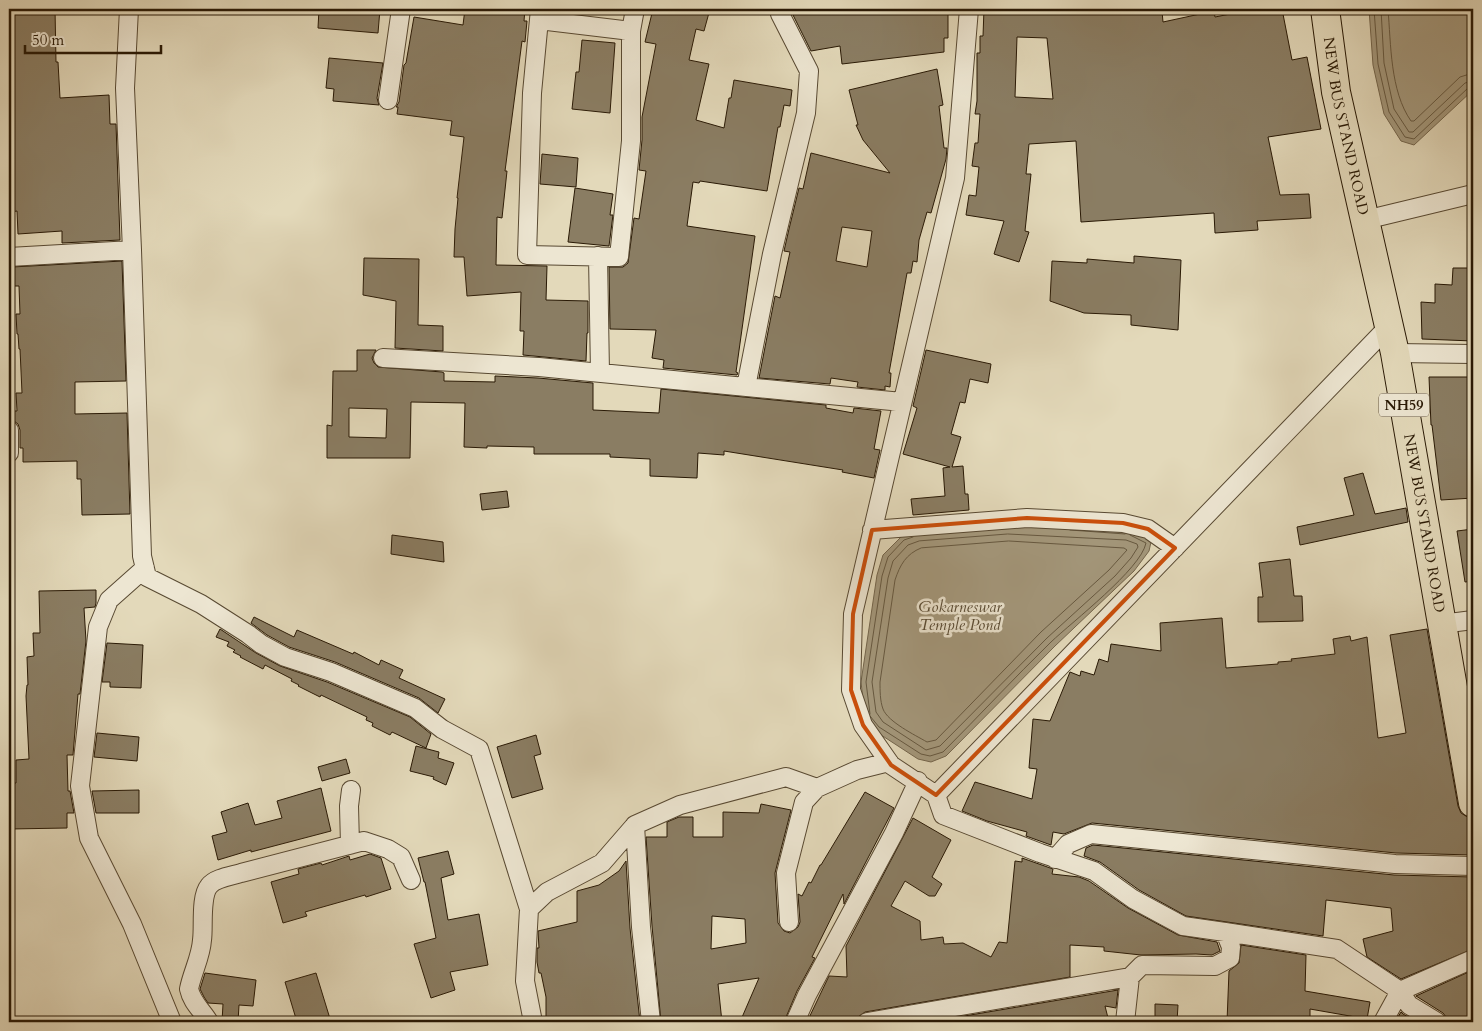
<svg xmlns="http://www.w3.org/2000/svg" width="1482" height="1031" font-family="Cardo,serif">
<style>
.water{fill:#a4987c;stroke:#73654c}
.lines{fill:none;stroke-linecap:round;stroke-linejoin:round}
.shore{stroke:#665840;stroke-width:1}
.building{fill:#8a7d63;stroke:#291905;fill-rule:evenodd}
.street-casing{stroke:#584932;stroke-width:20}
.highway-casing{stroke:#291905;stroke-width:30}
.street{stroke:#ede6d2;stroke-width:18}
.highway{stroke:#e3d9ba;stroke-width:28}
.marked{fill:none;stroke:#cb4f0b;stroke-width:4;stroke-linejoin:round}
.labels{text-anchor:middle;stroke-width:5;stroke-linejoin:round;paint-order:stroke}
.shield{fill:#ede6d2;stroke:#645642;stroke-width:1}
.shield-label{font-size:14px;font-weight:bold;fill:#291905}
.street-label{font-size:15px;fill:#291905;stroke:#ede6d2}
.water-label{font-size:16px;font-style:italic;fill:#5a4c35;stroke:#ede6d2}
</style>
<rect width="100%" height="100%" fill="#e3d9ba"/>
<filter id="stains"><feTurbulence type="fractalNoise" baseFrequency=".004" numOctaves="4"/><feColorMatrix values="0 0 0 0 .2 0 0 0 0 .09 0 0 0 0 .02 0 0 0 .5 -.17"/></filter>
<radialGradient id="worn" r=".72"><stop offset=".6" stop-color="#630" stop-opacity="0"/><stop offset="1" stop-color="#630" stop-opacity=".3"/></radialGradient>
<path class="water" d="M 1369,9 L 1473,9 L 1473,90 L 1414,145 L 1401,141 L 1384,114 L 1373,65 Z
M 1008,522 L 1129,529 L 1140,534 L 1151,542 L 1149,551 L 1134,571 L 1055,646 L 946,756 L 931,762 L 918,759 L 875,731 L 865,717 L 861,682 L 877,575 L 883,555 L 902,536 Z"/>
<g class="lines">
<path class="shore" d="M 1374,9 L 1378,64 L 1389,112 L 1405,137 L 1414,139 L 1468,88 L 1473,87
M 1381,9 L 1384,63 L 1394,109 L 1409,132 L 1413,132 L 1465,83 L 1473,81
M 1388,9 C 1391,44 1390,91 1411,121 L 1414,121 L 1460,77 L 1473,73
M 1070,530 L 1125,534
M 1008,534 L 1126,540 L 1137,544 L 1138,547 L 1131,558 L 1115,576 L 1047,638 L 940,746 L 926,750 L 883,722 L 876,712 L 872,682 L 888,578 L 893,561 L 908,545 L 919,541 Z
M 1009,541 L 1124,548 L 1127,550 L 1109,570 L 1041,632 L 936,740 L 927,742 C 915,735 888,722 883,709 C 880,701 880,690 880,682 L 895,580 C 900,565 906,554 921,548 Z
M 870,714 L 866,682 L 882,576 L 888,557 L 904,540 L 913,537
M 870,716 L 879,727 L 921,754 L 930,756 L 943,752 C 979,716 1014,678 1051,642 C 1072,622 1141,569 1146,543 L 1130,535"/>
</g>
<path class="building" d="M 9,9 L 55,9 L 56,62 L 58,62 L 60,98 L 109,95 L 110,124 L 116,124 L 120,240 L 62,243 L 62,231 L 18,234 L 17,211 L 11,212 L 9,171 Z
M 319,9 L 380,9 L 378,33 L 318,28 Z
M 465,9 L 525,9 L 524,21 L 527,21 L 525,42 L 522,41 L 505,171 L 507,171 L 502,218 L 497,217 L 496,265 L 547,266 L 546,300 L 588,301 L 588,333 L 587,333 L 586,361 L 523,355 L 524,331 L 520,331 L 521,292 L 467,296 L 464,257 L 454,257 L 455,229 L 458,198 L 457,198 L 464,137 L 450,135 L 452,121 L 397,114 L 398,107 L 396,107 L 399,102 L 404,65 L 406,63 L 414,17 L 463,25 Z
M 653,9 L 710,9 L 704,31 L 696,29 L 689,60 L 709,64 L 696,120 L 724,128 L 729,98 L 731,98 L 734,80 L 792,90 L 790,106 L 784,105 L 780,127 L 778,127 L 767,191 L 700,181 L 699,183 L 693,182 L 687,226 L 755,236 L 736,372 L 738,373 L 737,375 L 663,368 L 664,360 L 652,358 L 656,330 L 610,329 L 609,267 L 623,267 L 628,263 L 634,218 L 639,219 L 646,171 L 639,170 L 642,140 L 642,117 L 656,44 L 645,42 Z
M 792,9 L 826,9 L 827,14 L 862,11 L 948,10 L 948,38 L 944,38 L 944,52 L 842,64 L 840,46 L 811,51 L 792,13 Z
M 984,9 L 1028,9 L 1028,14 L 1114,9 L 1114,14 L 1162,11 L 1163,22 L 1214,11 L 1215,17 L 1256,9 L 1282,9 L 1292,60 L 1307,57 L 1321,129 L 1268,137 L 1280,195 L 1309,194 L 1311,218 L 1257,221 L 1258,230 L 1215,233 L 1214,213 L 1081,222 L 1076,141 L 1029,144 L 1026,174 L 1031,174 L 1025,231 L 1029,232 L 1019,262 L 994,254 L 1004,221 L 966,215 L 969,195 L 976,196 L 979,167 L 972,166 L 975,143 L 978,143 L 980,114 L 975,114 L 977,101 L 977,53 L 980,53 L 980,36 L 983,36 ZM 1017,37 L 1047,38 L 1053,99 L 1015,97 Z
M 582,40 L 615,43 L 610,113 L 572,109 L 576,72 L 579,72 Z
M 329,58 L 383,63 L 377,98 L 379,105 L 333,101 L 334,89 L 326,88 Z
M 937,69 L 943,105 L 939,106 L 944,148 L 947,148 L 946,159 L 931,213 L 927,212 L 919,240 L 917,262 L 913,261 L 911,273 L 907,273 L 889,373 L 891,373 L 890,387 L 885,386 L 885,390 L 857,387 L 858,382 L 831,378 L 830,384 L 759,378 L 775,296 L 780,298 L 790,252 L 784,251 L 789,229 L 799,188 L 803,189 L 811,153 L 890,173 L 863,140 L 856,125 L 858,125 L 849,90 ZM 842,227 L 872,231 L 867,267 L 836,261 Z
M 542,154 L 578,158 L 576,187 L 540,184 Z
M 575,188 L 613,194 L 610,215 L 613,215 L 609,246 L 568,242 Z
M 1134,256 L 1181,260 L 1178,330 L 1131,325 L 1131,315 L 1084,313 L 1050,301 L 1052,261 L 1087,263 L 1087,259 L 1134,263 Z
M 364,258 L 419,259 L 418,325 L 443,326 L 443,351 L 395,348 L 396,301 L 363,295 Z
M 122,261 L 126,381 L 75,382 L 75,414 L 127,413 L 130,514 L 82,515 L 81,479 L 77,479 L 77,461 L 23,462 L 23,448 L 20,448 L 20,430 L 18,424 L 14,421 L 13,411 L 17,411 L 16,393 L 22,393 L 20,349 L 19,349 L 18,334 L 17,334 L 16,314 L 20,314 L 19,286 L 13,286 L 12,267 Z
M 1453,268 L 1473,268 L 1473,341 L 1422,339 L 1421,302 L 1435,303 L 1435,284 L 1452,285 Z
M 357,350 L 376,350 L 372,358 L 374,363 L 378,367 L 442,372 L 444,373 L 444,381 L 495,382 L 495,376 L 538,378 L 593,383 L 593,410 L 659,413 L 661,389 L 826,405 L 826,408 L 853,413 L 854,408 L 881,411 L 874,449 L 880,450 L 874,478 L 842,472 L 843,470 L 724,451 L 724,455 L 698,453 L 697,478 L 650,476 L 650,459 L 610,457 L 610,454 L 534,454 L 534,447 L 487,446 L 487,448 L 464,447 L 465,403 L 411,402 L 410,458 L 327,458 L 327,425 L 332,426 L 333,371 L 357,371 ZM 349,408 L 387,409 L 386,438 L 349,437 Z
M 926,350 L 991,364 L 988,383 L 970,379 L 965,403 L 960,402 L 951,434 L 961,437 L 952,467 L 963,466 L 965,494 L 968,494 L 969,510 L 913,515 L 911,499 L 945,496 L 943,468 L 950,467 L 903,454 L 917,408 L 913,406 Z
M 1429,377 L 1473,377 L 1473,498 L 1441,500 L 1432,425 L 1431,425 Z
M 1363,473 L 1375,514 L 1406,508 L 1408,522 L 1300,545 L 1297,527 L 1354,515 L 1344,478 Z
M 507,491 L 509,507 L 482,510 L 480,494 Z
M 1473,529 L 1473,581 L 1465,582 L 1457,531 Z
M 392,535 L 443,542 L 444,562 L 391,554 Z
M 1290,559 L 1294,596 L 1302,596 L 1303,621 L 1258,622 L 1258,597 L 1263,597 L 1259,563 Z
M 96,590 L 96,603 L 95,607 L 84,608 L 86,641 L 80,694 L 78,694 L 73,755 L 67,755 L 68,791 L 70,791 L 74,813 L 67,813 L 67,828 L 10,829 L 9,807 L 13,807 L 12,783 L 16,783 L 16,760 L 29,759 L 26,696 L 27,685 L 28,685 L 27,657 L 34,656 L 33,633 L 40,633 L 39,591 Z
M 254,617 L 294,637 L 297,630 L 353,654 L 354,652 L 379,665 L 381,660 L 403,670 L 399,678 L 445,699 L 438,713 L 419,698 L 335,662 L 289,647 L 267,635 L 251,623 Z
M 1222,618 L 1226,668 L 1278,664 L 1278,662 L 1292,661 L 1291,659 L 1335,654 L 1333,639 L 1350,636 L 1351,641 L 1367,637 L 1378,738 L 1406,733 L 1390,635 L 1427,629 L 1458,806 L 1461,813 L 1469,818 L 1473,840 L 1473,855 L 1396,853 L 1092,823 L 1064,834 L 1053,832 L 1051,845 L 1026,836 L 1027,832 L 987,821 L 962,811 L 975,782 L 1032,799 L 1037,769 L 1029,768 L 1033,719 L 1050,721 L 1070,672 L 1080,676 L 1081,671 L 1094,675 L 1099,659 L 1108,662 L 1111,644 L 1161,651 L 1160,623 Z
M 220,629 L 256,653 L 280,666 L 327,682 L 410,717 L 431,734 L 426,748 L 392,732 L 390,735 L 372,726 L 373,723 L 366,720 L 367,717 L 321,695 L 320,697 L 298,686 L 299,685 L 291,681 L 292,679 L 265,665 L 263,669 L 240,657 L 241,656 L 233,652 L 235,650 L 227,646 L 229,642 L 216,637 Z
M 107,643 L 143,645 L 141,688 L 110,687 L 110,682 L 102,682 Z
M 97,733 L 139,737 L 137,761 L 94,757 Z
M 536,735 L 541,754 L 534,756 L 543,789 L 512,798 L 497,747 Z
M 416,746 L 439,752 L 438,758 L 454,763 L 446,785 L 433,779 L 434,777 L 410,771 Z
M 346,759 L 350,773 L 322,781 L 318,767 Z
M 321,788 L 331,831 L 251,852 L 251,850 L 218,860 L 212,836 L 227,832 L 221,812 L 248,803 L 255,825 L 282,818 L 277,801 Z
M 139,790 L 139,813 L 96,813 L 92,791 Z
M 865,792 L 894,808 L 844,904 L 843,894 L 812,957 L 815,958 L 797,991 L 784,1022 L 740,1022 L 759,978 L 718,984 L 722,1022 L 661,1022 L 652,926 L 646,837 L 667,837 L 667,822 L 679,817 L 693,817 L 693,837 L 723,837 L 723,812 L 759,813 L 761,804 L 791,810 L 775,873 L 778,923 L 784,931 L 790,933 L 798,927 L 800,922 L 798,894 L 802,896 L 809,882 L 811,883 L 820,865 L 821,865 ZM 712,916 L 745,919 L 746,943 L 711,949 Z
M 913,818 L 951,840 L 932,877 L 942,884 L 935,896 L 929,896 L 905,881 L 891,906 L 920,921 L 921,940 L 943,937 L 944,944 L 963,943 L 991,957 L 999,942 L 1007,943 L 1015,861 L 1022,862 L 1022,858 L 1053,869 L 1052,874 L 1079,877 L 1089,881 L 1128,908 L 1178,935 L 1217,942 L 1220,951 L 1212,955 L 1196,954 L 1141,955 L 1104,951 L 1104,947 L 1070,945 L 1070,977 L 865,1012 L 858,1017 L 842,1018 L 842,1020 L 813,1018 L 813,1022 L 807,1022 L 829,976 L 847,977 L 846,946 Z
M 1093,845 L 1394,875 L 1473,877 L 1473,949 L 1401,979 L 1367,957 L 1363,939 L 1393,931 L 1391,908 L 1326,900 L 1323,936 L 1186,916 L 1139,890 L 1100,862 L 1084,856 L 1086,848 Z
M 448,851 L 454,874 L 441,878 L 448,920 L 479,914 L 488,965 L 450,972 L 455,990 L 431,998 L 414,944 L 436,938 L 425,882 L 424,882 L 418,858 Z
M 370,854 L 381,858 L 391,889 L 366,897 L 365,895 L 305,912 L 307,916 L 283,923 L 271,882 L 299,874 L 298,869 L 321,863 L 322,865 L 349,856 L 350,860 Z
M 626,861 L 630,928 L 640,1022 L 546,1022 L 546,997 L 541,973 L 539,973 L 537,962 L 537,948 L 539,948 L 538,931 L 577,922 L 577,891 L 599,885 L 619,871 Z
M 1241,945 L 1306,955 L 1305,991 L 1370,1002 L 1367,1019 L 1310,1009 L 1310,1022 L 1227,1022 L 1229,971 L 1239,963 Z
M 1473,970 L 1473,1022 L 1448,1022 L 1446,1017 L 1443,1013 L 1416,996 Z
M 205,973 L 256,980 L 253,1006 L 239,1005 L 238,1022 L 222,1022 L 223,1004 L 208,1003 L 204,997 L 200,989 Z
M 316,973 L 331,1022 L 297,1022 L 285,982 Z
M 1118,990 L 1116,1008 L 1105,1006 L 1109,1022 L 929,1022 Z
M 1155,1004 L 1178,1005 L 1177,1022 L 1155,1022 Z
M 1401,1012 L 1403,1014 L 1417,1022 L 1395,1022 Z"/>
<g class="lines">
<defs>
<path id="street" d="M 540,9 L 532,93 L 527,255 L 619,257 L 631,141 L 631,31 L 635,9
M 969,9 L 955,178 L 853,614 L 851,690 L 863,725 L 891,765 L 936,795 L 943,815 L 1040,853 L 1094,871 L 1133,899 L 1183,926 L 1225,932 L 1231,947 L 1230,958 L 1215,966 L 1142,965 L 1130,977 L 1125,1022
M 539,20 L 631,31
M 388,100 L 401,9
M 1365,220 L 1473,194
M 132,250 L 142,556 L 147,577 L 201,604 L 248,634 L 261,644 L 285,657 L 331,672 L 415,708 L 442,729 L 479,749 L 529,909
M 598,256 L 600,373
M 9,257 L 132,250 L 125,88 L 129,9
M 1395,353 L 1473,354
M 383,358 L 539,367 L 902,402
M 746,387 L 772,254 L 806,113 L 809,71 L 780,14 L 782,9
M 9,430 L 9,453
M 872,530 L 1027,518 L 1123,523 L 1148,529 L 1175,548
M 145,568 L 109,600 L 98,627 L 80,786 L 89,838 L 132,924 L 172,1022
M 1441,624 L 1473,620
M 936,795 L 1389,326
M 350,845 L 349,806 L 351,790
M 1055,859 L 1068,844 L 1091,834 L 1395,864 L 1473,866
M 789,922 L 786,873 L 804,802 L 817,788 L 857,770 L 889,762
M 1225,932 L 1337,949 L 1400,991 L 1409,1005 L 1437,1022
M 209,1022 C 202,1010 192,1003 189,989 C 192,973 201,957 202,940 C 204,927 200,897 209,886 C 215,878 231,876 241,873 L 364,841 L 388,849 L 401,857 L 411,880
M 533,1022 L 525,981 L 529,909 L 547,892 L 602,863 L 635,825
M 651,1022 L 641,927 L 635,825 L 680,805 L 786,777 L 817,788
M 795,1022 L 807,995 L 894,833 L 918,781
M 867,1022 L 1130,977
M 1383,1022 L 1400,991 L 1473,959"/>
<g id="highway">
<path id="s1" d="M 1325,9 L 1336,92 L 1395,353 L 1473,803"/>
</g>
</defs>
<use href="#street" class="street-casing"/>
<use href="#highway" class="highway-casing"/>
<use href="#street" class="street"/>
<use href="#highway" class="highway"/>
</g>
<path class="marked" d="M 1027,518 L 1123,523 L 1148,529 L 1175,548 L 936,795 L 891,765 L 863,725 L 851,690 L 853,614 L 872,530 Z"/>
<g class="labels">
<rect class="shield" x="1379" y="393.5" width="50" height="23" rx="4"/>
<g class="shield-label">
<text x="1404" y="410">NH59</text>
</g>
<g class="street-label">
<text dy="5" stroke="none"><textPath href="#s1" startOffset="119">NEW BUS STAND ROAD</textPath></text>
<text dy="5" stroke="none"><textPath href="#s1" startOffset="524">NEW BUS STAND ROAD</textPath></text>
</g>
<g class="water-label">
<text x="960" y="612">Gokarneswar<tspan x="960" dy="18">Temple Pond</tspan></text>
</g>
</g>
<rect width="1482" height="1031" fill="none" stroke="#e3d9ba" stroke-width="30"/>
<rect x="10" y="10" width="1462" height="1011" fill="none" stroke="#291905" stroke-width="2.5"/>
<rect x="15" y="15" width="1452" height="1001" fill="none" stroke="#291905"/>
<path d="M25 45v8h136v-8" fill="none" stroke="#291905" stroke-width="2.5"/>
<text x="32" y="45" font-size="15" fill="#291905" stroke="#ede6d2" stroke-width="4" paint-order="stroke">50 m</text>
<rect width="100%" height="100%" filter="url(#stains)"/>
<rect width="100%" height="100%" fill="url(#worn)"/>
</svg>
